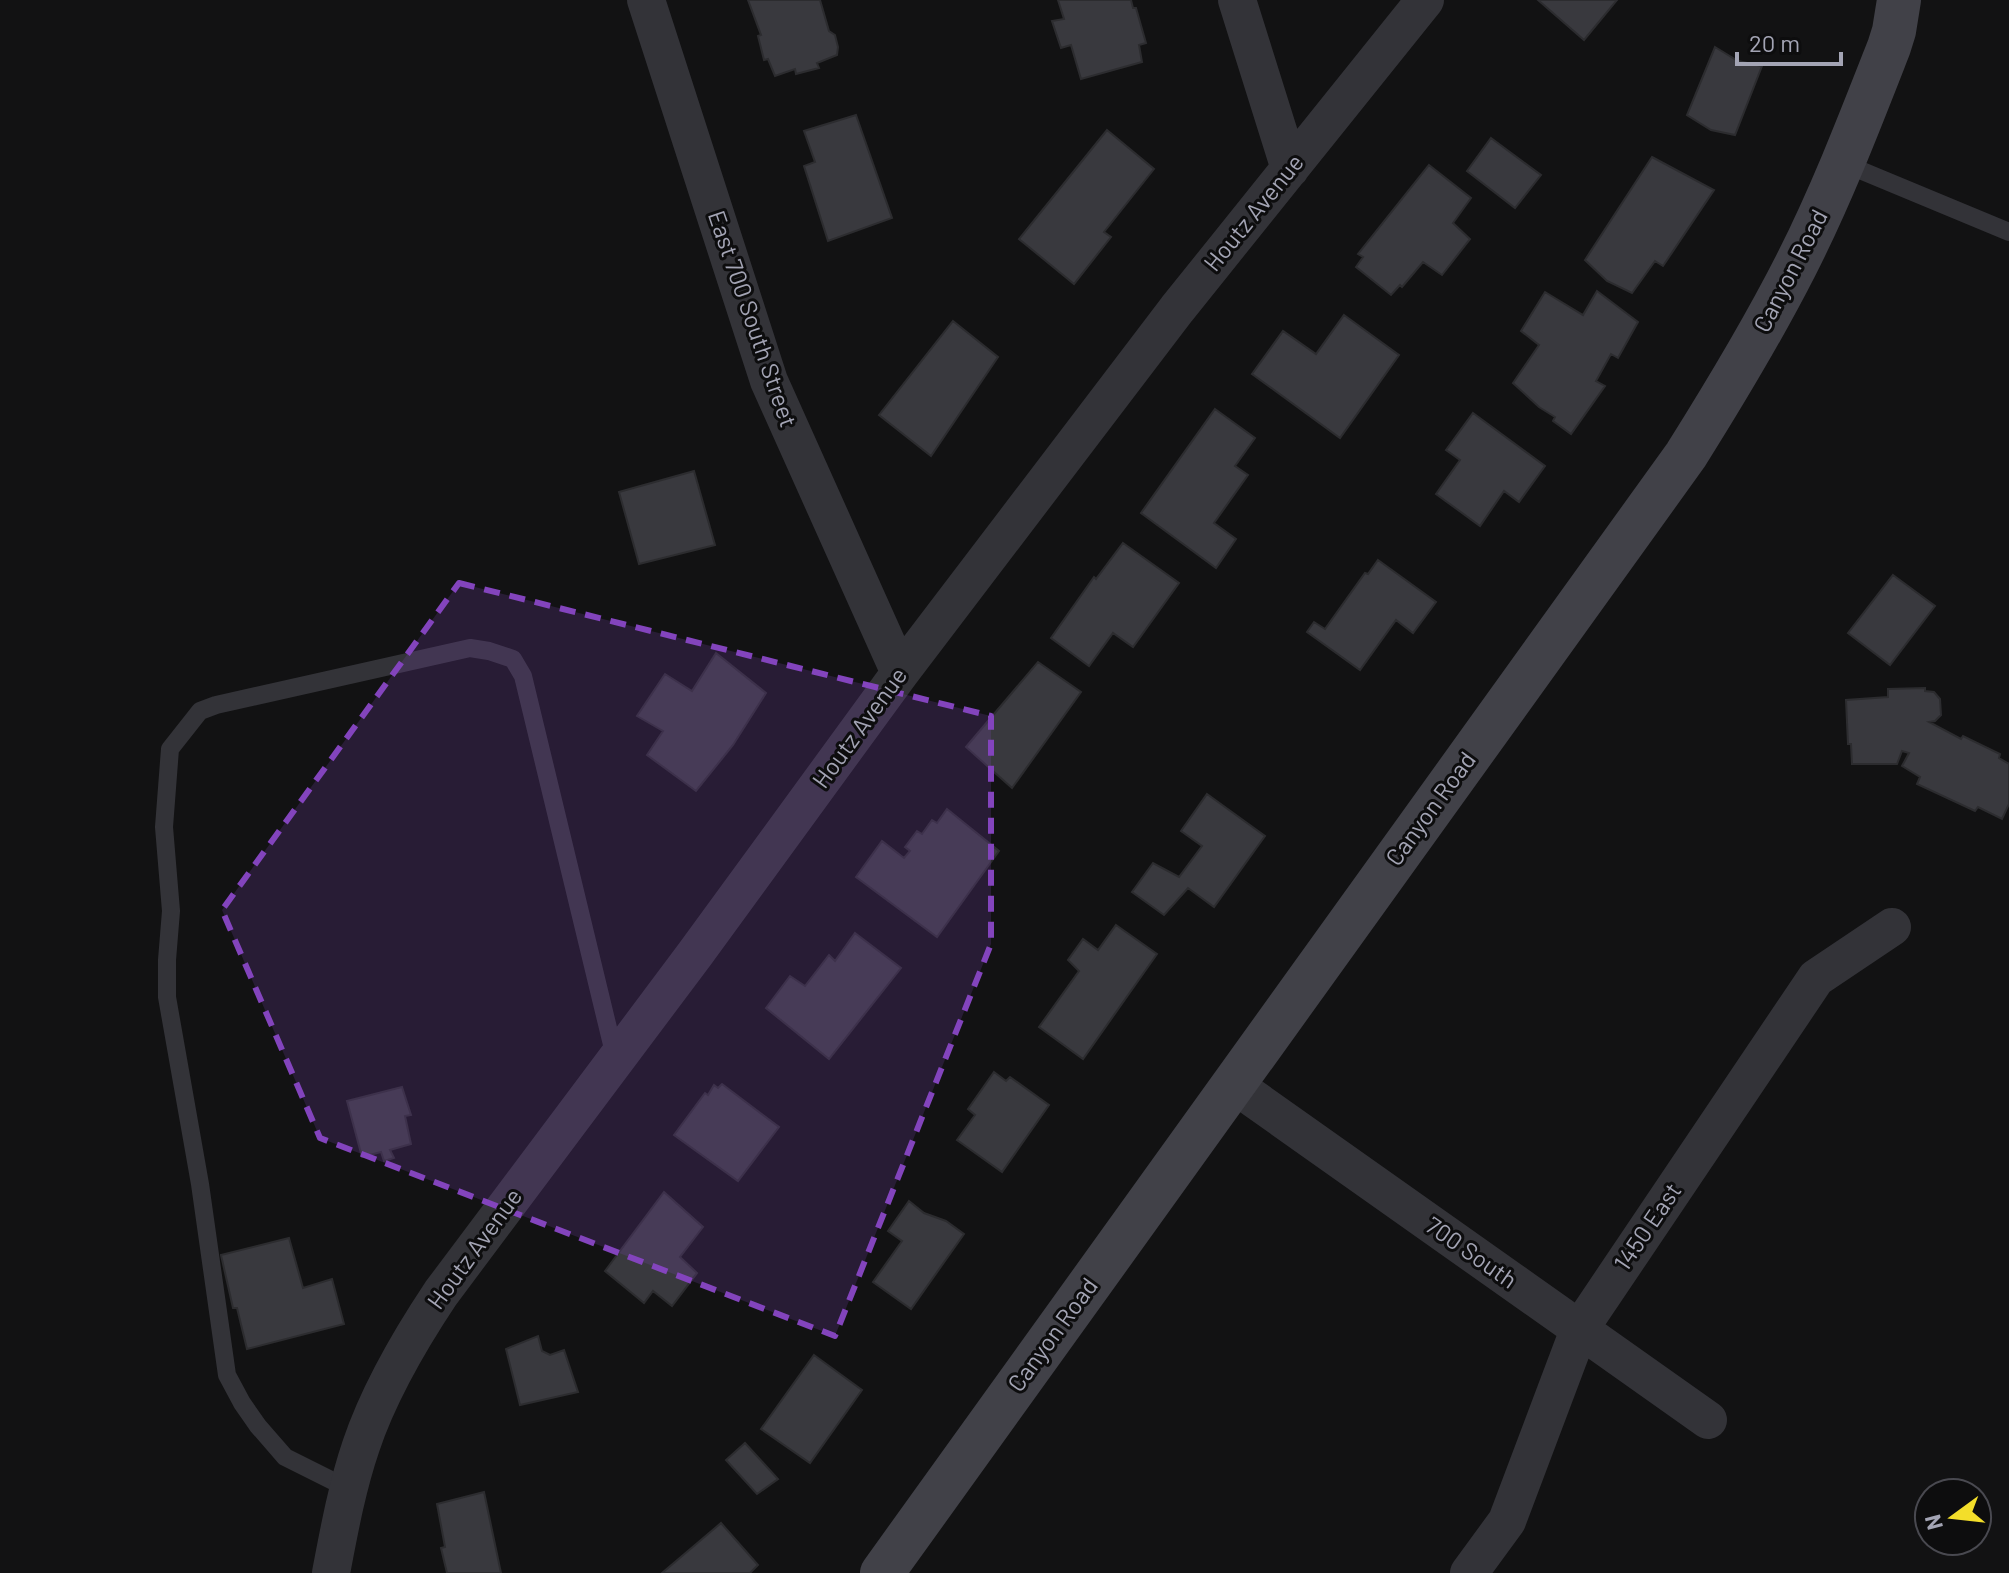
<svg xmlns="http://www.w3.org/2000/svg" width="2009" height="1573" font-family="Barlow,sans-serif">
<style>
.building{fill:#39393e;stroke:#2c2c2f;stroke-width:2}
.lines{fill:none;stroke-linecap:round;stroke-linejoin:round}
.lane{stroke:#333338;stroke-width:18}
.street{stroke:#333338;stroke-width:38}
.secondary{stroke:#414148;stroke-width:44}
.marked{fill:#8344bd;fill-opacity:0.2;stroke:#8344bd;stroke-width:6;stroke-dasharray:16 10;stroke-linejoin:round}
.labels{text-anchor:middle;stroke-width:6;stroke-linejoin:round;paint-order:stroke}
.street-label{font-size:24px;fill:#a3a4b4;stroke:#0d0d0e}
</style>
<rect width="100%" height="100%" fill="#121213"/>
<path class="building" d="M 748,0 L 820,0 L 829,31 L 835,35 L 838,47 L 837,55 L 817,63 L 819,68 L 796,74 L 795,69 L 775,76 L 768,59 L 764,60 L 758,36 L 761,35 Z
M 1058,0 L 1131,0 L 1133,8 L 1136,8 L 1146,43 L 1139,45 L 1142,62 L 1081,79 L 1071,45 L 1061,48 L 1052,21 L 1064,19 Z
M 1538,0 L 1617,0 L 1584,40 Z
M 1715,47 L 1738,61 L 1762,66 L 1735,135 L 1711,130 L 1687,115 Z
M 856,115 L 892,218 L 828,241 L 804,166 L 815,162 L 804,131 Z
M 1107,130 L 1154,169 L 1104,232 L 1111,237 L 1074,284 L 1019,239 Z
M 1491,138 L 1541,175 L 1515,208 L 1467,171 Z
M 1652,157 L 1714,190 L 1663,266 L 1655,261 L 1632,293 L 1607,281 L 1585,260 Z
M 1429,165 L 1471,198 L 1453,223 L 1470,239 L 1442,275 L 1423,262 L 1402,287 L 1400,285 L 1391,295 L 1356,267 L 1363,257 L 1358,254 Z
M 1597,291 L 1638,322 L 1618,358 L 1611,354 L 1596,381 L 1605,386 L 1571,434 L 1553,421 L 1555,417 L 1539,407 L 1513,383 L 1539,345 L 1521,331 L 1545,292 L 1583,315 Z
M 1344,315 L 1399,355 L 1340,438 L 1252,374 L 1283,331 L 1316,354 Z
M 953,321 L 998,357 L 931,456 L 879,415 Z
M 1215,409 L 1255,438 L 1235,466 L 1248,475 L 1214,523 L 1236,539 L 1216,568 L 1141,513 Z
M 1473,413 L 1545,466 L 1519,502 L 1504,491 L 1480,526 L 1436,494 L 1460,460 L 1446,450 Z
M 694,471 L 715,545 L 639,564 L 619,492 Z
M 1123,543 L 1179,583 L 1133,647 L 1113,633 L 1089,666 L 1051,638 L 1094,577 L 1096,579 Z
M 1378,560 L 1436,602 L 1413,633 L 1396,620 L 1360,670 L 1307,632 L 1314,622 L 1325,629 L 1365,573 L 1368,574 Z
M 1893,575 L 1935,606 L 1890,665 L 1848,633 Z
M 716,653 L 766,693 L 733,745 L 696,791 L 647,755 L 663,731 L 637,716 L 665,674 L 692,691 Z
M 1038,662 L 1081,692 L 1012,788 L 966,747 Z
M 1925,688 L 1925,691 L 1934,692 L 1940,699 L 1941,715 L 1935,721 L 1929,722 L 1961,739 L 1963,736 L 2000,754 L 1999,758 L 2009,764 L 2009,804 L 2002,819 L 1978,807 L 1975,811 L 1917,784 L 1920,777 L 1902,766 L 1909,753 L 1902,751 L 1897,764 L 1852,764 L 1851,744 L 1848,744 L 1846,700 L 1888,697 L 1888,689 Z
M 1207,794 L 1265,836 L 1214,907 L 1188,888 L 1164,915 L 1132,892 L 1153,863 L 1179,877 L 1202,846 L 1181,831 Z
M 947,809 L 999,851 L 937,937 L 856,877 L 882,841 L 904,858 L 910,851 L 905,847 L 917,831 L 922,834 L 932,820 L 937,823 Z
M 1116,925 L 1157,954 L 1083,1059 L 1039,1027 L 1079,971 L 1068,960 L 1083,939 L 1098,950 Z
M 855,933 L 901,968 L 829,1059 L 766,1008 L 790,976 L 805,986 L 829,955 L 835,961 Z
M 994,1072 L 1006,1081 L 1010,1077 L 1049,1105 L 1002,1172 L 957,1140 L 975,1115 L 968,1109 Z
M 722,1084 L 779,1127 L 738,1181 L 674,1135 L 705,1093 L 708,1095 L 714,1085 L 718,1088 Z
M 402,1087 L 411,1115 L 405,1116 L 411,1144 L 390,1150 L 394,1158 L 384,1161 L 381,1152 L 362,1157 L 347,1101 Z
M 664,1192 L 703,1227 L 680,1257 L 697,1273 L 672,1306 L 653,1291 L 644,1303 L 605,1271 Z
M 909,1201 L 924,1213 L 946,1221 L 964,1234 L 911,1309 L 873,1282 L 902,1241 L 888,1231 Z
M 289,1238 L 303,1288 L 332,1279 L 344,1324 L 247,1349 L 237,1308 L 233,1308 L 221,1255 Z
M 538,1336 L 542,1351 L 550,1355 L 564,1350 L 578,1392 L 520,1405 L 506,1349 Z
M 814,1355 L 862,1390 L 810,1463 L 761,1429 Z
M 745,1443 L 778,1479 L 757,1494 L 726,1460 Z
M 484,1492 L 501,1573 L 447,1573 L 441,1548 L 445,1547 L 437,1504 Z
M 721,1523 L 758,1565 L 750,1573 L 662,1573 Z"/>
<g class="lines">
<path class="lane" d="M 1843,163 L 2009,232
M 349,1489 L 285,1457 L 258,1426 L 242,1403 L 227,1375 L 200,1184 L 167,997 L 167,960 L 171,911 L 164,827 L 170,749 L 200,711 L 216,705 L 470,648 L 489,651 L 513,659 L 523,676 L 615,1057"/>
<path class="street" d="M 646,0 L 769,381 L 900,673
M 1237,0 L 1290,169
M 1233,1084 L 1708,1420
M 331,1573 C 339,1531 347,1487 361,1446 C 379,1392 409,1341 441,1293 L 695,954 L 900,673 L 1177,309 L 1425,0
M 1469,1573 L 1507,1521 L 1579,1330 L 1816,978 L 1892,927"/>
<path class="secondary" d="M 882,1573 L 1686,455 C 1725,393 1763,330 1796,265 C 1832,194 1860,121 1889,47 L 1894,31 L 1899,0"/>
</g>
<path class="marked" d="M 459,583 L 991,716 L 991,944 L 835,1336 L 320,1138 L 222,910 Z"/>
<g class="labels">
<g class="street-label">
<text transform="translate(1254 213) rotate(-51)" y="8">Houtz Avenue</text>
<text transform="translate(1791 271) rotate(-63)" y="8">Canyon Road</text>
<text transform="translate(752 319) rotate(71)" y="8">East 700 South Street</text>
<text transform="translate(860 728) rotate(-54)" y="8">Houtz Avenue</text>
<text transform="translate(1431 809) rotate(-54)" y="8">Canyon Road</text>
<text transform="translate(1648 1227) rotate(-56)" y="8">1450 East</text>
<text transform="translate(475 1249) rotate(-54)" y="8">Houtz Avenue</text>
<text transform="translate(1471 1253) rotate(35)" y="8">700 South</text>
<text transform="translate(1053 1335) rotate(-54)" y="8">Canyon Road</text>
</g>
</g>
<g transform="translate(1953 1517) rotate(255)"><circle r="38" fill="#0d0d0e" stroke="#494950" stroke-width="2"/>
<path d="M0-6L14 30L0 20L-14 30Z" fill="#f3de2a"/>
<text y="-12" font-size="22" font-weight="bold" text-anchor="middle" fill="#a3a4b4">N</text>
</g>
<path d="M1737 52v12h104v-12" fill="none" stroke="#a3a4b4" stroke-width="4"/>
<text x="1749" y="52" font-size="24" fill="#a3a4b4" stroke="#0d0d0e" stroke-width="6" paint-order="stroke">20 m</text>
</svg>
